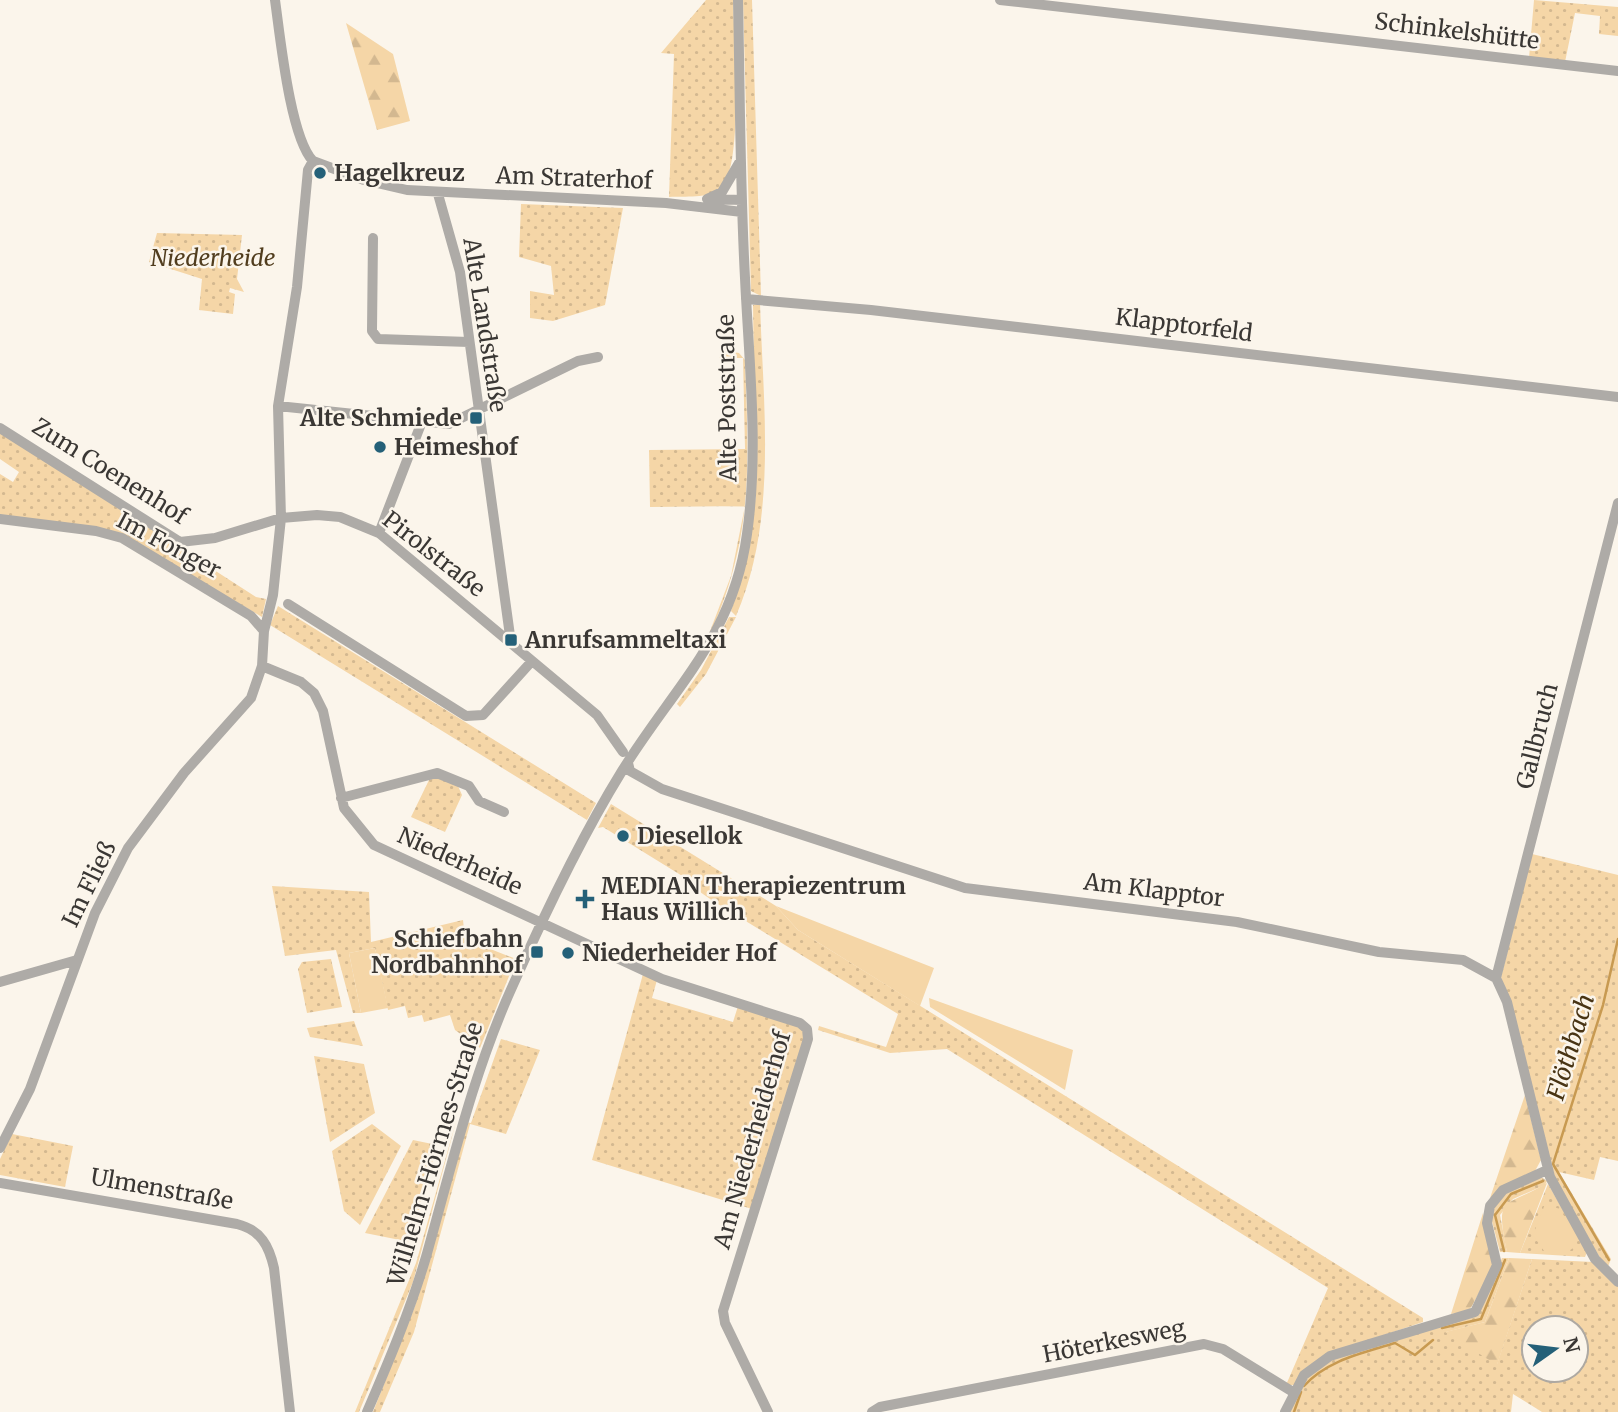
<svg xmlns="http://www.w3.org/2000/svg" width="1618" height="1412" font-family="Merriweather,serif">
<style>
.grass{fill:url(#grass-dots);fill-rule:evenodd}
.forest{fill:url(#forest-firs)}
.garden{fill:#f5d6a7}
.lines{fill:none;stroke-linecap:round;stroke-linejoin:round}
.stream{stroke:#c89a51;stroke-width:2.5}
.minor{stroke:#aeaba7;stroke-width:10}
.poi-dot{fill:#246078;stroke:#fbf5eb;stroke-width:2.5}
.labels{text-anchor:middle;stroke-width:5;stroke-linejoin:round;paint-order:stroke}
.street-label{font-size:23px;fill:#3a3734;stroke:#fbf5eb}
.poi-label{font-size:23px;font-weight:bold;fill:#3a3734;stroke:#fbf5eb;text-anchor:start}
.park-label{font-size:23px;font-style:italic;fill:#513d1e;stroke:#fbf5eb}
.water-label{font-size:24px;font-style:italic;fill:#483414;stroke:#fbf5eb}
</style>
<defs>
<pattern id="grass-dots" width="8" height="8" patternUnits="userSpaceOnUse" patternTransform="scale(1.75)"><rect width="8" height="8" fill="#f5d6a7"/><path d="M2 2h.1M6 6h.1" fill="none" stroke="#d3b890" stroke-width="1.8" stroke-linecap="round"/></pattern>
<pattern id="forest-firs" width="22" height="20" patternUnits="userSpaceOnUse" patternTransform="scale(1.75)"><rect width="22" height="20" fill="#f5d6a7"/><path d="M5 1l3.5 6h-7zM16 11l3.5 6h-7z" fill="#d3b890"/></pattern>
</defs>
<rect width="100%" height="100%" fill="#fbf5eb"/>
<path class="grass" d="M 706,0 L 733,0 C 734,34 744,167 721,188 C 708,199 685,196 669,197 L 674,54 L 661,53 Z
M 743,0 L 752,0 L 761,296 L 751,291 Z
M 1534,0 L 1618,7 L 1618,36 L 1599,34 L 1600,16 L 1575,13 L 1565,62 L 1529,58 Z
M 521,204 L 623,208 L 605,305 L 553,321 L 530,318 L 530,291 L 554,295 L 551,266 L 519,257 Z
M 157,233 L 242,235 L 237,279 L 244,292 L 230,288 L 229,292 L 235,294 L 233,314 L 199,310 L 202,279 L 149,262 Z
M 760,303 C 763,406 778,519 736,616 L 731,611 L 745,566 L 756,495 L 753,305 Z
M 729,351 L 739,353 L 745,360 C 749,472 754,543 704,647 L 731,576 L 745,506 L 650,507 L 649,450 L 745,449 L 743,358 L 719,358 Z
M 0,432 L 256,597 L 266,599 L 262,617 L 124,536 L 0,516 L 0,474 L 13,482 L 19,472 L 0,459 Z
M 278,606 L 596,803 L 587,820 L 270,625 Z
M 729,617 L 736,617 L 706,674 L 680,707 L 677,704 L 701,670 Z
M 438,776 L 458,786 L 462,795 L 445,832 L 411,817 L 429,780 Z
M 611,804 L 776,906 L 798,930 L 1423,1318 L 1423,1322 L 1330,1353 L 1295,1385 L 1286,1385 L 1328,1288 L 947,1049 L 890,1053 L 818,1030 L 819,1026 L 886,1047 L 898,1014 L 713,901 L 690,885 L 692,882 L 603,827 L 598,828 Z
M 1532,854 L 1618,875 L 1618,1161 L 1600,1157 L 1594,1180 L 1559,1172 L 1611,1259 L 1607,1269 L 1552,1179 L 1501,977 Z
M 272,886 L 369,892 L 371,942 L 463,920 L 465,939 L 516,959 L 480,1048 L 455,1030 L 450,1015 L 424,1022 L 422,1015 L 408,1018 L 405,1006 L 388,1010 L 375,948 L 349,953 L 361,1013 L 353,1013 L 336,950 L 285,956 Z
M 331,959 L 342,1007 L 307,1013 L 298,969 L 302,962 Z
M 643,974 L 657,980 L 652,998 L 733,1022 L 738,1006 L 804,1026 L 807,1032 L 752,1209 L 592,1160 Z
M 354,1021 L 363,1046 L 310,1037 L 307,1028 Z
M 501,1039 L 540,1050 L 506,1134 L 470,1124 L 414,1332 L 380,1412 L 373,1412 L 415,1306 L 466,1122 L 471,1123 Z
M 314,1056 L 364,1064 L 375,1113 L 330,1142 Z
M 457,1118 L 413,1282 L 359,1412 L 355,1412 L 416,1263 Z
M 372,1124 L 401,1146 L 360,1225 L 344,1211 L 332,1151 Z
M 12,1134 L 73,1146 L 65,1187 L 0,1175 L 0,1159 Z
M 413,1140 L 437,1145 L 410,1242 L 365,1233 Z
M 1541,1177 L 1547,1181 L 1545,1185 L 1513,1199 L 1500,1215 L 1507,1252 L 1500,1252 L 1490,1214 L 1508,1190 Z
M 1548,1184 L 1587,1252 L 1585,1257 L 1520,1253 Z
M 1502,1258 L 1509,1258 L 1485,1322 L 1446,1332 L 1497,1364 L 1532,1259 L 1593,1262 L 1618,1286 L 1618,1412 L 1542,1412 L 1513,1394 L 1511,1412 L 1290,1412 C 1294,1397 1304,1376 1318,1366 C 1351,1344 1436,1328 1478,1316 ZM 1534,1328 L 1576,1328 L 1576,1370 L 1534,1370 Z"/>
<path class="forest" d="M 346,23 L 393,54 L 410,121 L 377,130 Z
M 1525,1095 L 1541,1160 L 1535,1171 L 1490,1198 Z
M 1547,1183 L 1520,1253 L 1507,1252 C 1495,1194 1503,1209 1547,1183 Z
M 1483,1213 L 1493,1266 L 1472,1306 L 1468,1311 L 1451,1314 Z
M 1509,1258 L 1532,1259 L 1497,1365 L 1445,1332 L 1485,1322 Z"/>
<path class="garden" d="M 776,906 L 934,968 L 920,1006 L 798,930 Z
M 375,948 L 388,1008 L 361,1013 L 349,953 Z
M 929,998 L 1073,1050 L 1065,1090 L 930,1007 Z
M 1545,1204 L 1560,1209 L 1575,1235 L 1573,1248 L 1569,1251 L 1544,1251 L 1533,1235 Z"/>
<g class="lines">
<path class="stream" d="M 1504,1251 L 1495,1215 L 1511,1194 L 1543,1181
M 1609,1260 L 1553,1164 L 1603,1005 L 1618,939
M 1442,1328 L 1481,1319 L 1505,1260
M 1304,1386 C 1327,1360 1363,1353 1395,1343 L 1415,1355 L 1433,1340
M 1294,1412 L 1301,1392"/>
<path class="minor" d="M 275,0 C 280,35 290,137 313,161 L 364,180 L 407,190 L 666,203 L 742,212
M 1000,0 L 1618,71
M 438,194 L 460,272 L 511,643
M 707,199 L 722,192 L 739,163
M 709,199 L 742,200
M 373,238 L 372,331 L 378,339 L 469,342
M 746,299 L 871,310 L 1618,397
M 278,406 L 449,424 L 578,361 L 598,357
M 0,428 L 180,542 L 215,538 L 281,518 L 317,515 L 340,517 L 379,533 L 597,715 L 623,752
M 0,519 L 96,531 L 122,538 L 251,616 L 264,631
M 379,533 L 421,424
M 288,604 L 466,716 L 483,715 L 532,661
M 262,666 L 301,682 L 314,693 L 323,711 L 344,808 L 374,845 L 662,979 L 800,1023 L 807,1029 L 808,1039 L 723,1311 L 725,1323 L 768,1412
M 628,763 L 630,771 L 662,789 L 965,888 L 1237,922 L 1379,952 L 1463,960 L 1496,978 L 1507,1002 L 1550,1177 L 1595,1259 L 1618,1282
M 341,798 L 437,773 L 469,786 L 479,801 L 504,812
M 1496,978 L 1618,503
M 0,982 L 77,960
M 0,1148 L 30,1089 L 95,913 L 128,848 L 184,773 L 251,698 L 262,666 L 264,631 L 273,595 L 281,518 L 278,406 L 297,287 L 308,170 L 313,161
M 0,1183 L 237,1224 C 261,1230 269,1246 274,1268 L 290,1412
M 367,1412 C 389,1361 410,1311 426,1257 C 452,1165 473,1073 513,985 C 545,913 580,839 622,771 C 673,688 733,638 747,534 C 759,450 749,363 745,278 C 740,186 740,93 738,0
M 872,1412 L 880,1407 L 1204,1344 L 1223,1349 L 1293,1392
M 1285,1412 L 1304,1375 L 1330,1356 L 1475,1312 L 1497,1265 L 1487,1223 L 1490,1206 L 1503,1190 L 1547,1170"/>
</g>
<g class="poi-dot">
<circle cx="320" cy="173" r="7"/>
<rect x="469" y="411" width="14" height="14" rx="3.5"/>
<circle cx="380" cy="447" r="7"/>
<rect x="504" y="633" width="14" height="14" rx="3.5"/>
<circle cx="623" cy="836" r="7"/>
<path d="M581.5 888.5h7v7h7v7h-7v7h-7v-7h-7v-7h7z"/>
<rect x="530" y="945" width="14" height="14" rx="3.5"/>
<circle cx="568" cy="953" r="7"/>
</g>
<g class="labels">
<g class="street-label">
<text transform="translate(1457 31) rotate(7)" y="8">Schinkelshütte</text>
<text transform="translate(574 178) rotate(2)" y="8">Am Straterhof</text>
<text transform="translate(485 325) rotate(81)" y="8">Alte Landstraße</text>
<text transform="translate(1184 325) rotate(7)" y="8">Klapptorfeld</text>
<text transform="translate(727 398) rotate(-91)" y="8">Alte Poststraße</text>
<text transform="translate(110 471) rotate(32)" y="8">Zum Coenenhof</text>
<text transform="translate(169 545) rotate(28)" y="8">Im Fonger</text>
<text transform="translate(434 554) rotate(38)" y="8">Pirolstraße</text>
<text transform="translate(1537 736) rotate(-76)" y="8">Gallbruch</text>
<text transform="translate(460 861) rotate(24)" y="8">Niederheide</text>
<text transform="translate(89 884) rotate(-64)" y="8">Im Fließ</text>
<text transform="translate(1154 890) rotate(7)" y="8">Am Klapptor</text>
<text transform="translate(752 1140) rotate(-74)" y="8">Am Niederheiderhof</text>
<text transform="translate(435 1154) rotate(-73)" y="8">Wilhelm-Hörmes-Straße</text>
<text transform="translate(162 1189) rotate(10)" y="8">Ulmenstraße</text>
<text transform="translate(1114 1341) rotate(-11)" y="8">Höterkesweg</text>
</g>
<g class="poi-label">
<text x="334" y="181">Hagelkreuz</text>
<text x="462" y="426" text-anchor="end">Alte Schmiede</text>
<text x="394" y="455">Heimeshof</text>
<text x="525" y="648">Anrufsammeltaxi</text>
<text x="637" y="844">Diesellok</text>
<text x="601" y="894">MEDIAN Therapiezentrum<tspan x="601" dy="26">Haus Willich</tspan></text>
<text x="523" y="947" text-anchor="end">Schiefbahn<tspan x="523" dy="26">Nordbahnhof</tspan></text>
<text x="582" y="961">Niederheider Hof</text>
</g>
<g class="park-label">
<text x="213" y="266">Niederheide</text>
</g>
<g class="water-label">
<text transform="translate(1571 1047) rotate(-73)" y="8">Flöthbach</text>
</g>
</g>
<g transform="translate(1555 1349) rotate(76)"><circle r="33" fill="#fbf5eb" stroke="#aea9a2" stroke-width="2"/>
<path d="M0-5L12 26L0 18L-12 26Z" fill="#246078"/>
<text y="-10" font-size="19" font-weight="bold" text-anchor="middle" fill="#3a3734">N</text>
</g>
</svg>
